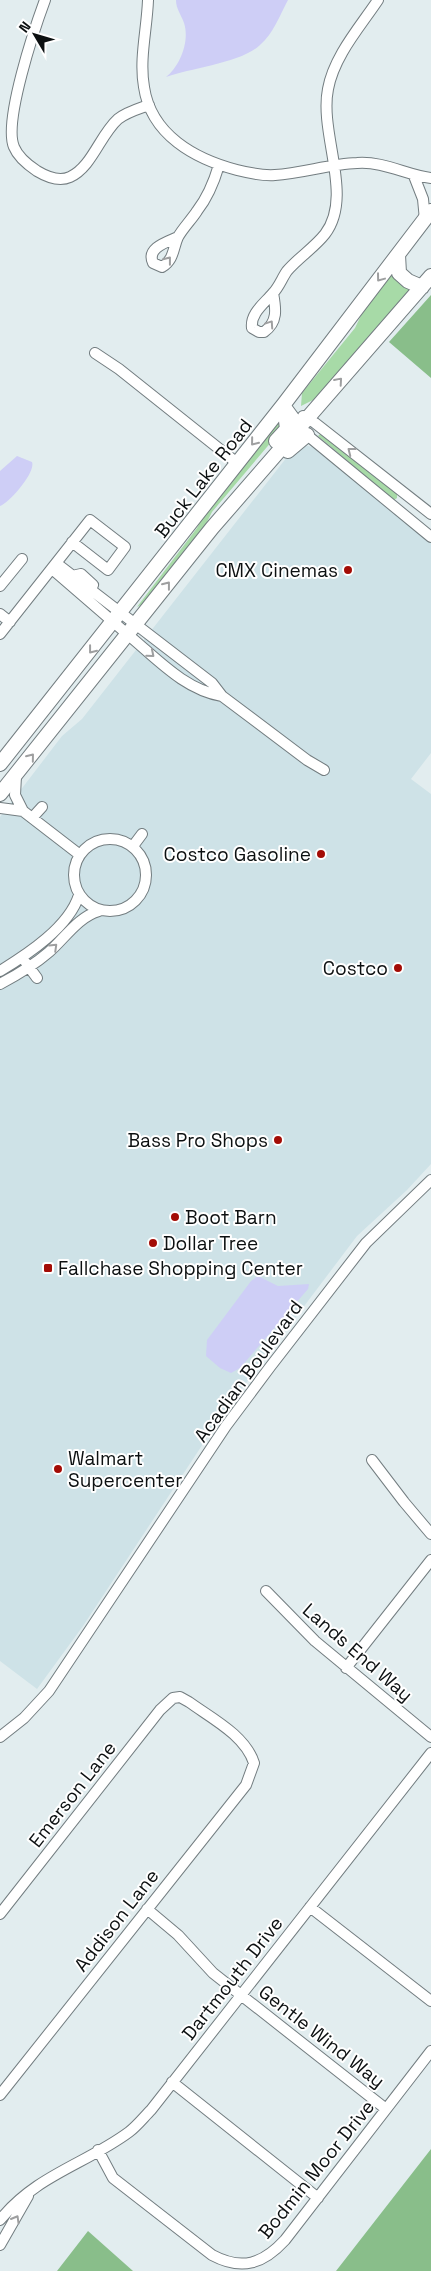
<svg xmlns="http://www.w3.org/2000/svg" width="431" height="2271" font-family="'Space Grotesk',sans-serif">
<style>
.built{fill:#cee2e7}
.green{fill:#a7daa7}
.forest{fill:#89be8a}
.water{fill:#cecef6}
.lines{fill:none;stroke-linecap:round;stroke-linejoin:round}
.minor-casing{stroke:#737d80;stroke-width:12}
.secondary-casing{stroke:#737d80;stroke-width:16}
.minor{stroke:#fff;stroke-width:10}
.secondary{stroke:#fff;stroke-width:14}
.oneway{stroke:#9e9fa0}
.poi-dot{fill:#a30c06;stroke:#fff;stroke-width:2}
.labels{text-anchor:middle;stroke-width:4;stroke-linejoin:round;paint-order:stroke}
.street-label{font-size:19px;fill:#0c1011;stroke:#fff}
.poi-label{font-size:19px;fill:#0c1011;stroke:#fff;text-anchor:end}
</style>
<rect width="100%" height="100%" fill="#e2edef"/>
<path class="built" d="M 305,445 L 312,447 L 431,541 L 431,753 L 411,779 L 431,794 L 431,1164 L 407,1190 L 357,1236 L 222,1415 L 83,1626 L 37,1689 L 0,1661 L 0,817 L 62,736 L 82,719 L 294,448 Z"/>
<path class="green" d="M 390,271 L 412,288 L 323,390 L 315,399 L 301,406 L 302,393 L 355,328 L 366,305 Z
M 278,424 L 282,424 L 278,434 L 212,512 L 202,532 L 143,604 L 137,607 L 197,528 L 206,510 L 272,428 Z
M 321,433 L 397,493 L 397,498 L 394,500 L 318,436 Z"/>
<path class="forest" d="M 431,295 L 431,378 L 389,342 Z
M 431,2149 L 431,2271 L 336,2271 Z
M 88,2231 L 133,2271 L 57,2271 Z"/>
<path class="water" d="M 176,0 L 288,0 C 280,15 273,34 260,45 C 241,63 191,68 166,77 C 180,66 190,41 184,23 C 181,14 176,9 176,0 Z
M 17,456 L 32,462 C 36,472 10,502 0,506 L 0,471 Z
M 258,1276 L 278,1286 L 309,1284 L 308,1289 L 240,1368 L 231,1373 L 220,1368 L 206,1356 L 207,1340 L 251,1281 Z"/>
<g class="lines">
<defs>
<path id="minor" d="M 45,0 C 35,27 3,122 14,147 C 18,157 28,165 37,171 C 47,177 59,182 70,177 C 92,167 100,135 118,119 C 127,112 138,109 149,105
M 148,0 C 147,29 139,59 144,87 C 151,135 195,159 237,170 C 249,173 262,176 275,175 C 303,173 330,164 357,163 C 384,161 406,175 431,178
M 414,176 L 423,199 L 425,220
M 178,237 C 167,242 146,248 153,263 L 162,267 C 174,260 173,248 178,237 C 183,228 192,219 197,211 C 208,197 214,182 219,165
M 273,293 C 276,309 278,322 264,332 L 259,332 L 252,328 C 250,313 265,303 273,293 C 279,287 282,278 287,271 C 299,257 314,248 325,234 C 354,196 319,134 328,89 C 334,56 360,27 378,0
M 95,353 L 119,369 L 237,463
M 285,405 L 307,435 L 431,537
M 303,416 L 315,423 L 431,514
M 56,563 L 212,683 L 222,696 L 307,760 L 324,770
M 52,569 C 79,592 106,616 133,639 C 159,661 186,690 222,696
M 72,576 L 81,574 L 93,585 L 88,595
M 0,586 L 22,559
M 0,614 L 10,622
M 0,634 L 90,520 L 125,547 L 108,570 L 72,542
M 16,776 L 15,795 L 23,811 L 80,855
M 0,808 L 23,811
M 32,818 L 42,807
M74 875a36 36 0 1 1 72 0a36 36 0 1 1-72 0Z
M 133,846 L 142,834
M 26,963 L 37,978
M 0,971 C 28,954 69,927 79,895
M 0,984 C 17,975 34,965 49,952 C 65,938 78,917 99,911
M 372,1460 L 404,1502 L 431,1534
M 266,1591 L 315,1641 L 431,1737
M 346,1668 L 431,1560
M 0,1737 L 24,1718 L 49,1691 L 226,1426 L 270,1367 L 366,1243 L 431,1180
M 310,1907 L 431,2001
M 147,1909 L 178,1935 L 213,1973 L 386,2109
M 0,1914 L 160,1710 L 173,1698 L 180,1697 L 189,1702 C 211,1718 245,1735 254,1763
M 172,2082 L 318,2198
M 0,2095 L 246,1785 L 254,1763
M 98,2150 L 113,2178 L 212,2255 C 242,2271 263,2264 285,2240 L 431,2051
M 0,2220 C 36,2175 86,2164 129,2132 C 137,2126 144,2117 151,2110 L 431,1753
M 0,2245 L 28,2196"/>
<path id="secondary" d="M 398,255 L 399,273 L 408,281 L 422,287
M 276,441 L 287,429 L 284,404
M 288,451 L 307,435
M 0,764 L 284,404 L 431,211
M 0,794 L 212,528 L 431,276"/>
</defs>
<use href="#minor" class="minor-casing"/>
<use href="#secondary" class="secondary-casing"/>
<use href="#minor" class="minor"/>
<use href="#secondary" class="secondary"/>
</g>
<defs><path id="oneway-chevron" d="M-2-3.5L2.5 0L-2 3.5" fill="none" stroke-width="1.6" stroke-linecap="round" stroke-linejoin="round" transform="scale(1.25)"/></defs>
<g class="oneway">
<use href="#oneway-chevron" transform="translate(168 260) rotate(-52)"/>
<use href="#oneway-chevron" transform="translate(380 278) rotate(127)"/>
<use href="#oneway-chevron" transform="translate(270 324) rotate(-56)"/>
<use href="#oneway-chevron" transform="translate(339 381) rotate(-49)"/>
<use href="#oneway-chevron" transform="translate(254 442) rotate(129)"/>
<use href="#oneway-chevron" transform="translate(351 451) rotate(-142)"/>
<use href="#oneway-chevron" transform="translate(167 585) rotate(-52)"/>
<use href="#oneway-chevron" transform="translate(92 650) rotate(128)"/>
<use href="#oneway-chevron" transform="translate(151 654) rotate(40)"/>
<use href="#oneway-chevron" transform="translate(31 757) rotate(-51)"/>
<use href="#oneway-chevron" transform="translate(54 947) rotate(-44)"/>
<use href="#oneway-chevron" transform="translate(16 2219) rotate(-60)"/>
</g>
<g class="poi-dot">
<circle cx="348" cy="570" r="5"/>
<circle cx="321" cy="854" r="5"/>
<circle cx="398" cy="968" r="5"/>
<circle cx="278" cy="1140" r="5"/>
<circle cx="175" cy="1217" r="5"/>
<circle cx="153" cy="1243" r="5"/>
<rect x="43" y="1263" width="10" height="10" rx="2.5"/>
<circle cx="58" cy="1469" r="5"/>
</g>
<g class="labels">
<g class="street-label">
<text transform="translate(203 478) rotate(-52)" y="7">Buck Lake Road</text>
<text transform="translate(248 1371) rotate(-54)" y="7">Acadian Boulevard</text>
<text transform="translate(358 1652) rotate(41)" y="7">Lands End Way</text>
<text transform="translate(72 1794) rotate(-52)" y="7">Emerson Lane</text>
<text transform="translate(116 1920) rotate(-52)" y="7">Addison Lane</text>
<text transform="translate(232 1978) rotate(-52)" y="7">Dartmouth Drive</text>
<text transform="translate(322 2036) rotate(38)" y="7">Gentle Wind Way</text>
<text transform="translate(316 2169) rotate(-51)" y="7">Bodmin Moor Drive</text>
</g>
<g class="poi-label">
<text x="338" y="577">CMX Cinemas</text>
<text x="311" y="861">Costco Gasoline</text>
<text x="388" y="975">Costco</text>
<text x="268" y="1147">Bass Pro Shops</text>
<text x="185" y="1224" text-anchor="start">Boot Barn</text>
<text x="163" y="1250" text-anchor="start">Dollar Tree</text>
<text x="58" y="1275" text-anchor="start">Fallchase Shopping Center</text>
<text x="68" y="1465" text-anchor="start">Walmart<tspan x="68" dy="22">Supercenter</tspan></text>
</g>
</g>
<g transform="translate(35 35) rotate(308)" stroke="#ffffff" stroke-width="4" paint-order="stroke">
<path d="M0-4L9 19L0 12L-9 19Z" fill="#0c1011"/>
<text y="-8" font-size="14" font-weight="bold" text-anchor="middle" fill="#0c1011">N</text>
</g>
</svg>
